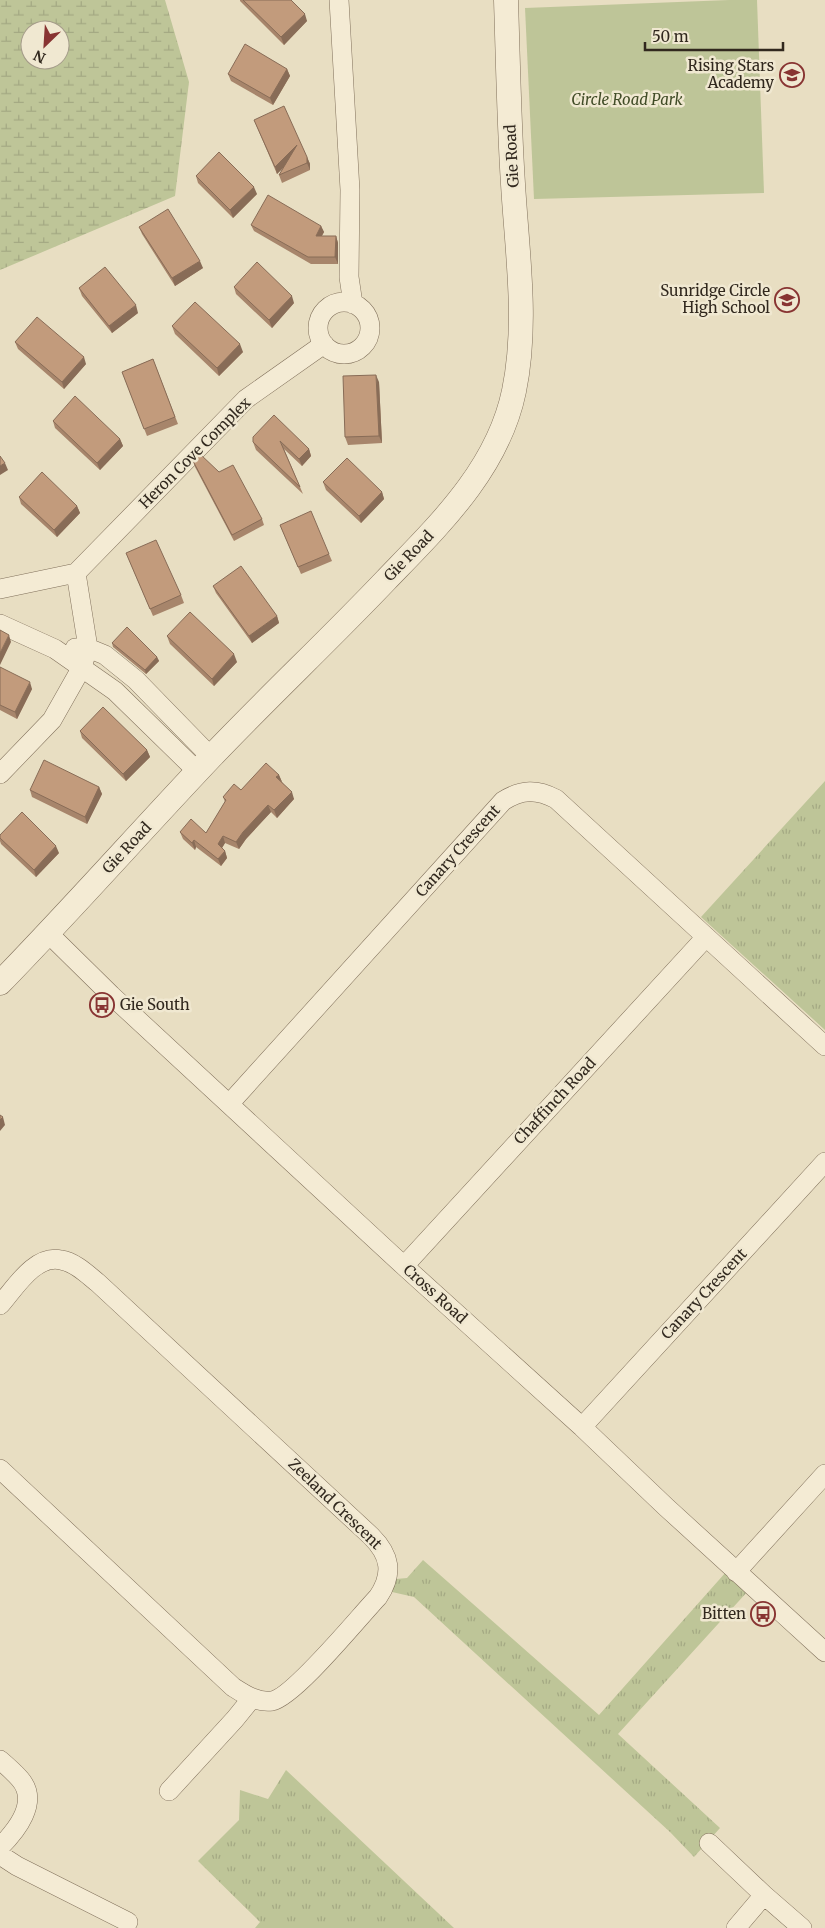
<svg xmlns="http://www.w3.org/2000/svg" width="825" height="1928" font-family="Merriweather,serif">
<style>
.grass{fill:url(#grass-tufts)}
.wetland{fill:url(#wetland-marsh);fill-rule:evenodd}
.green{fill:#bec598}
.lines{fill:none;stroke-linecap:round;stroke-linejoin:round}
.minor-casing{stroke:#80705b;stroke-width:20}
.tertiary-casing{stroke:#80705b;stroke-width:25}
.minor{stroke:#f4ebd4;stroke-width:19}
.tertiary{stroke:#f4ebd4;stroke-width:24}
.wall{fill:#a7856b}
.shaded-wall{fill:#886c57}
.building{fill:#c29b7c;stroke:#886c57}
.labels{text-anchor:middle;stroke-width:5;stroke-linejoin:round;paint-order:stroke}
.poi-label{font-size:15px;fill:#31281e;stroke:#f0e8d1;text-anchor:end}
.park-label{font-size:15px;font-style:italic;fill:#414c27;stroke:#f0e8d1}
.street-label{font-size:15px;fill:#31281e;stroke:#f0e8d1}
</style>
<defs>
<pattern id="grass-tufts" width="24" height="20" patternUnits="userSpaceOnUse" patternTransform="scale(1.25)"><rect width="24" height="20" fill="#bec598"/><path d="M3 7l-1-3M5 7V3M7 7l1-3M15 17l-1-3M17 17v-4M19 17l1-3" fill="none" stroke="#a4a983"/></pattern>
<pattern id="wetland-marsh" width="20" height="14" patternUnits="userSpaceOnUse" patternTransform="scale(1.25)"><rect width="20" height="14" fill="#bec598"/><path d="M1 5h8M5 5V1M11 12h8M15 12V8" fill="none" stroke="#a4a983"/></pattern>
</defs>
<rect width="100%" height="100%" fill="#e8dec2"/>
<path class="grass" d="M 825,781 L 825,1030 L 701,917 Z
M 423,1560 L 599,1715 L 726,1572 L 748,1591 L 618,1734 L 720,1828 L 694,1857 L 670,1832 L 414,1597 L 392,1592 L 396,1579 L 407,1578 Z
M 286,1770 L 454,1928 L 255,1928 L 260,1922 L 198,1861 L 239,1820 L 240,1790 L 268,1799 Z"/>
<path class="wetland" d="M 0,0 L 165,0 L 189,82 L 175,196 L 0,270 ZM 30,30 L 60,30 L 60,60 L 30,60 Z"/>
<path class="green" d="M 729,0 L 757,0 L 764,193 L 534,199 L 525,8 Z"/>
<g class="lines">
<defs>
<path id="minor" d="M 339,0 L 350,190 L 349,277 L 353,304
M318 328a26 26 0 1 1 52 0a26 26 0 1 1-52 0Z
M 0,589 L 76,573 L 246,399 L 324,344
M 0,624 L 55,649 L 115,691 L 198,772
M 75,648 L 88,648 L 105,655 L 136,680 L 211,757
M 0,774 L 52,720 L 82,667 L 88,648 L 76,573
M 48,933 L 111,995 L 404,1266 L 582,1427 L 666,1507 L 825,1652
M 230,1103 L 503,801 C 522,789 537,789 556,799 L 825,1046
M 404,1266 L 706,937
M 0,1305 C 15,1288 35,1254 61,1260 C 75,1262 88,1275 98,1283 L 371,1536 C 390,1555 394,1573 378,1597 C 359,1617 294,1697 272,1701 C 257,1703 244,1694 233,1687 L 0,1469
M 582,1427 L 825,1162
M 736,1572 L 825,1474
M 0,1760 C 7,1766 14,1772 20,1779 C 40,1802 16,1831 0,1847
M 169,1791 L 235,1719 L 252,1698
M 709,1843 L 764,1895
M 0,1855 L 17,1866 L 128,1922
M 736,1928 L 764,1895 L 802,1928"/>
<path id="tertiary" d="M 0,983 C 72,909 140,832 211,757 C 268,697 329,640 386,580 C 439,525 498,469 514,391 C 528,323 517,252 513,184 C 509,123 508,61 506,0"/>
</defs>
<use href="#minor" class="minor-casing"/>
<use href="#tertiary" class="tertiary-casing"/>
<use href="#minor" class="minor"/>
<use href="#tertiary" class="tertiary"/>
</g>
<path class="wall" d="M 240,0 L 291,0 L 307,21 L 284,45 L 240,1 Z
M 287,69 L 290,76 L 273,105 L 231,81 L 228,74 Z
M 254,120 L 307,157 L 310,164 L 310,170 L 282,183 L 279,175 L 284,167 L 277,174 Z
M 196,176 L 257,194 L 233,218 L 198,183 Z
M 251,225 L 321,226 L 324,232 L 322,236 L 336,236 L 338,243 L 338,264 L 311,264 L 254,231 Z
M 139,227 L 203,268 L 175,286 L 142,234 Z
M 234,287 L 294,303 L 272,328 L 236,294 Z
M 79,288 L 138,313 L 112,333 L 82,296 Z
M 172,326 L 243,352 L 219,376 L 175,334 Z
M 15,342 L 86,364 L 64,389 L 18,349 Z
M 153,359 L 178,424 L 147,436 L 122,372 Z
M 379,382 L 382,443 L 348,445 L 345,437 Z
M 53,421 L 120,439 L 123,446 L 100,470 L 55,428 Z
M 253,437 L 309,449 L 311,456 L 302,466 L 284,449 L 303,494 L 256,450 L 253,442 Z
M 193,461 L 262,519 L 264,525 L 234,541 L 195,467 Z
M 323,482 L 382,492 L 384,499 L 361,523 L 326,490 Z
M 19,497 L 77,506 L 80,513 L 57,537 L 21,504 Z
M 280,525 L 329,554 L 332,561 L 301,574 Z
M 126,553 L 181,595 L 184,603 L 153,616 Z
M 213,586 L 277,616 L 279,623 L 252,643 L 216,593 Z
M 167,636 L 237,662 L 214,686 L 170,644 Z
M 112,643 L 157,657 L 159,661 L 146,674 L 113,647 Z
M 0,667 L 32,689 L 17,719 L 0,710 Z
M 80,731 L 147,750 L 150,757 L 126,781 L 82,738 Z
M 279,775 L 282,782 L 294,799 L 277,818 L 271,812 L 246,839 L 239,849 L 225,843 L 222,848 L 225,851 L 227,858 L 221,866 L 196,847 L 195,850 L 183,839 L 180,832 L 206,833 L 225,802 L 223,797 Z
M 99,787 L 102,794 L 87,824 L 32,797 L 30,790 Z
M 0,835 L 59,853 L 36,877 L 1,844 L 0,841 Z"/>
<path class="shaded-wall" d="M 305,14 L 307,21 L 284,45 L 281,37 Z
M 287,69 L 290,76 L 273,105 L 270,98 Z
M 297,145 L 299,152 L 277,174 L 275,167 Z
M 307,157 L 310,164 L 310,170 L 307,163 Z
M 254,187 L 257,194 L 233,218 L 230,210 Z
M 321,226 L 324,232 L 318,242 L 316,236 Z
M 336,236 L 338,243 L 338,264 L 335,257 Z
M 200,261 L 203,268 L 175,286 L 172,278 Z
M 292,296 L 294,303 L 272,328 L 269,320 Z
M 136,305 L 138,313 L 112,333 L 109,326 Z
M 240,344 L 243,352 L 219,376 L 217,368 Z
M 84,357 L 86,364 L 64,389 L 62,382 Z
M 376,375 L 379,382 L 382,443 L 379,436 Z
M 120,439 L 123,446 L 100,470 L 97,463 Z
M 309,449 L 311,456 L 302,466 L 299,459 Z
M 5,463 L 8,470 L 0,475 L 0,466 Z
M 382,492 L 384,499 L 361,523 L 359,516 Z
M 77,506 L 80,513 L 57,537 L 54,530 Z
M 277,616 L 279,623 L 252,643 L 249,636 Z
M 9,635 L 11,642 L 0,665 L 0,653 Z
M 234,654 L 237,662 L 214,686 L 212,679 Z
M 157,657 L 159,661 L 146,674 L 145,670 Z
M 30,682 L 32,689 L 17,719 L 15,712 Z
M 147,750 L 150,757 L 126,781 L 123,774 Z
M 279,775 L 282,782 L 276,777 Z
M 99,787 L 102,794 L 87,824 L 85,817 Z
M 292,792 L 294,799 L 277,818 L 274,810 Z
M 268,805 L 271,812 L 246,839 L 239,849 L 236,842 L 243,832 Z
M 223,836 L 225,843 L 220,851 L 218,844 Z
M 194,840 L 196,847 L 195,850 L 192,843 Z
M 56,846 L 59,853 L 36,877 L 34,870 Z
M 225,851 L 227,858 L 221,866 L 218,859 Z
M 3,1117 L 5,1125 L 0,1131 L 0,1120 Z"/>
<path class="building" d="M 243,0 L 291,0 L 305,14 L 281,37 Z
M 245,44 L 287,69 L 270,98 L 228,74 Z
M 284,106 L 307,157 L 307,163 L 279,175 L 297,145 L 275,167 L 254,120 Z
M 219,152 L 254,187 L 230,210 L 196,176 Z
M 268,195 L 321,226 L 316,236 L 336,236 L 335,257 L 308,257 L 251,225 Z
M 168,209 L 200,261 L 172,278 L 139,227 Z
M 257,262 L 292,296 L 269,320 L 234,287 Z
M 105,267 L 136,305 L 109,326 L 79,288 Z
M 195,302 L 240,344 L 217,368 L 172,326 Z
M 37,317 L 84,357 L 62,382 L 15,342 Z
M 153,359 L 175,417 L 144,429 L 122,372 Z
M 376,375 L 379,436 L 345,437 L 343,376 Z
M 75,396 L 120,439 L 97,463 L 53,421 Z
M 274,415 L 309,449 L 299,459 L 280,441 L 300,487 L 253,442 L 253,437 Z
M 200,454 L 219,472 L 233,465 L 262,519 L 232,535 L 193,461 Z
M 0,456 L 5,463 L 0,466 Z
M 347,458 L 382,492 L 359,516 L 323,482 Z
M 42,472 L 77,506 L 54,530 L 19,497 Z
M 311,511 L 329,554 L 298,567 L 280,525 Z
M 156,540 L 181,595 L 150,609 L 126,553 Z
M 241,566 L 277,616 L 249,636 L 213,586 Z
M 190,612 L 234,654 L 212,679 L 167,636 Z
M 127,627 L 157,657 L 145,670 L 112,643 Z
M 0,630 L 9,635 L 0,653 Z
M 0,667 L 30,682 L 15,712 L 0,705 Z
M 103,707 L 147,750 L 123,774 L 80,731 Z
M 44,760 L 99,787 L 85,817 L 30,790 Z
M 266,763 L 279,775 L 276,777 L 292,792 L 274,810 L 268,805 L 243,832 L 236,842 L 223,836 L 218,844 L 225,851 L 218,859 L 194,840 L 192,843 L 180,832 L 191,819 L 206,833 L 226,800 L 223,797 L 234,784 L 241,790 Z
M 22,812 L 56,846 L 34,870 L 0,838 L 0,835 Z
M 0,1115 L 3,1117 L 0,1120 Z"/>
<defs>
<symbol id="school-ring" viewBox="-11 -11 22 22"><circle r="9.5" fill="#f0e8d1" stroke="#883432" stroke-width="1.5"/><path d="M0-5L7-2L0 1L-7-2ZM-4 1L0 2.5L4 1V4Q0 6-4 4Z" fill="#883432"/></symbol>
<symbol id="bus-ring" viewBox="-11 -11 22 22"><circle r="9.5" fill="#f0e8d1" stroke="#883432" stroke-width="1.5"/><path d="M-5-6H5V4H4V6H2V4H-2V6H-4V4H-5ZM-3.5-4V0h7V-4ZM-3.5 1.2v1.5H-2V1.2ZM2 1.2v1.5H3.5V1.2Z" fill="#883432"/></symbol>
</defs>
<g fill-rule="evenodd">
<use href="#school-ring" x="778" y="61" width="28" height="28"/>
<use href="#school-ring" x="773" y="286" width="28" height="28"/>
<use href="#bus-ring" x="88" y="991" width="28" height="28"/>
<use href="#bus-ring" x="749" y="1600" width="28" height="28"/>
</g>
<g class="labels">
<g class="poi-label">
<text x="774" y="71">Rising Stars<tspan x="774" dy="17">Academy</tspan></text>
<text x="770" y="296">Sunridge Circle<tspan x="770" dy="17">High School</tspan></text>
<text x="120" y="1010" text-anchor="start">Gie South</text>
<text x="746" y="1619">Bitten</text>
</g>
<g class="park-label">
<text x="627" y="105">Circle Road Park</text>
</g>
<g class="street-label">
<text transform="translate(512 156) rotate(-93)" y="5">Gie Road</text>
<text transform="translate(195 453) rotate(-45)" y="5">Heron Cove Complex</text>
<text transform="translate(409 556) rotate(-46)" y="5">Gie Road</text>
<text transform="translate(127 848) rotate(-47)" y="5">Gie Road</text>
<text transform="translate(458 851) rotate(-48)" y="5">Canary Crescent</text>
<text transform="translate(555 1101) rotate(-47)" y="5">Chaffinch Road</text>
<text transform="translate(435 1294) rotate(42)" y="5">Cross Road</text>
<text transform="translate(704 1294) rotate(-47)" y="5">Canary Crescent</text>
<text transform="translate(335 1504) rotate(44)" y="5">Zeeland Crescent</text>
</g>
</g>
<g transform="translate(45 45) rotate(205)"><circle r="24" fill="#f0e8d1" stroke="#a49b89"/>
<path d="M0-4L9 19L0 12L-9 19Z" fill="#883432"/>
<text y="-8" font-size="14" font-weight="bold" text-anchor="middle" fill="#31281e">N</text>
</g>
<path d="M645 42v8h138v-8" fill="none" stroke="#31281e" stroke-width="2.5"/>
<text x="652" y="42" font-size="15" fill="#31281e" stroke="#f0e8d1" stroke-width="4" paint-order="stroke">50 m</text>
</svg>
